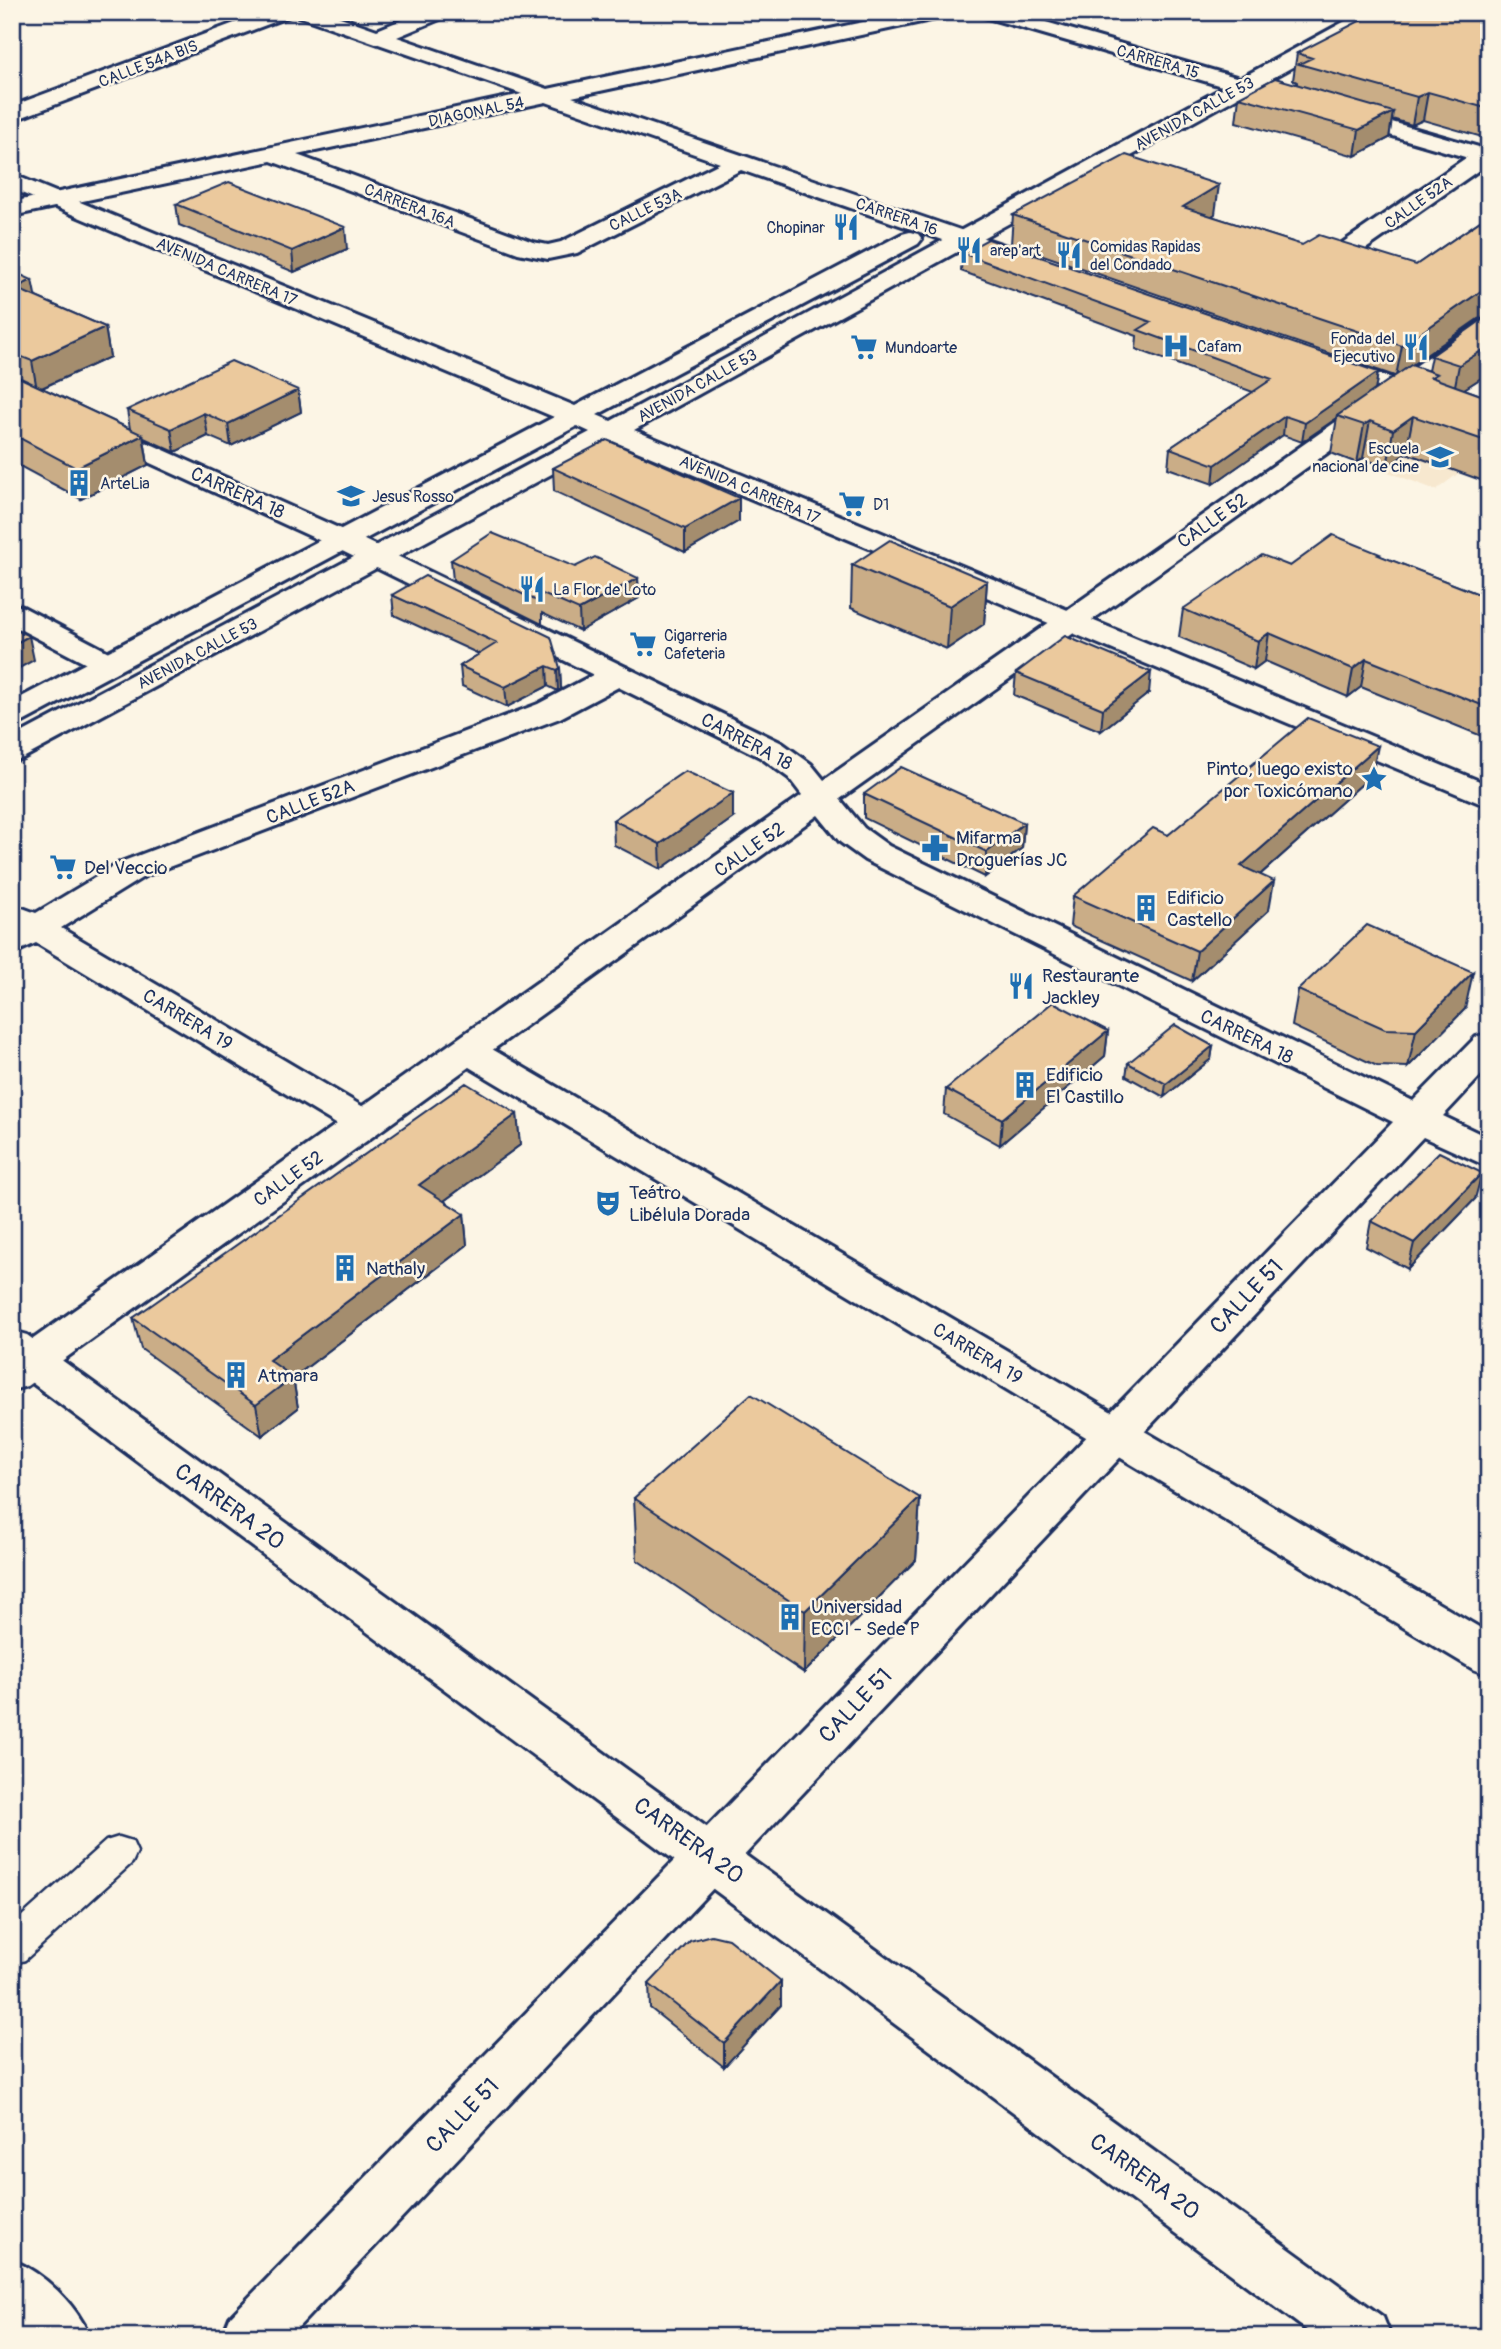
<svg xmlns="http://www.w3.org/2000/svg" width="1501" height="2349" font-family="Pangolin,sans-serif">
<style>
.built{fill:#f7e8cf}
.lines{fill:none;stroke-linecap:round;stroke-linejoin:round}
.service-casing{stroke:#1b2f5e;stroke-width:5}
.pedestrian-casing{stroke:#1b2f5e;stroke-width:6}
.minor-casing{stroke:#1b2f5e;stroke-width:6}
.tertiary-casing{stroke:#1b2f5e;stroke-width:6}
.secondary-casing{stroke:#1b2f5e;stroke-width:6}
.service{fill:#fcf5e5;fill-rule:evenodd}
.pedestrian{fill:#fcf5e5;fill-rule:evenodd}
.minor{fill:#fcf5e5;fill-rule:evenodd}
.tertiary{fill:#fcf5e5;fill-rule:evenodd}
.secondary{fill:#fcf5e5;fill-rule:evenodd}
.wall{fill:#caad87;stroke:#1b2f5e;stroke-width:2;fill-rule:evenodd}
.shaded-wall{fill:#a48d6e;stroke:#1b2f5e;stroke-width:2}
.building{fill:#ebc99d;stroke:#1b2f5e;stroke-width:2}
.labels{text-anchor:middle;stroke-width:5;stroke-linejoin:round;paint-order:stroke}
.far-street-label{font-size:16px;fill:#1b2f5e;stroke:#fcf5e5}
.far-poi-label{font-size:16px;fill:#1b2f5e;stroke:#fcf5e5;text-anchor:start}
.street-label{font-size:19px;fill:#1b2f5e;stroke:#fcf5e5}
.poi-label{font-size:19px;fill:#1b2f5e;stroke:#fcf5e5;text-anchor:start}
.near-street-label{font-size:23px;fill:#1b2f5e;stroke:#fcf5e5}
</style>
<rect width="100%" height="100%" fill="#fcf5e5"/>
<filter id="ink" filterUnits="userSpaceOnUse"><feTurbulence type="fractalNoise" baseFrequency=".0143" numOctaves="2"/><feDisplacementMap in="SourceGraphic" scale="14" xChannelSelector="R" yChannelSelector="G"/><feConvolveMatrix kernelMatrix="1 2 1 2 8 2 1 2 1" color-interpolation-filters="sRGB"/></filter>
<g filter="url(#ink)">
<path class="built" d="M 1445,425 L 1489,451 L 1436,490 L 1383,470 Z"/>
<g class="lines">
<defs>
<path id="service" d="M 119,1837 L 132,1841 L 137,1852 L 132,1863 L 25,1960 L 12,1964 L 12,1925 L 106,1841 Z"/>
<path id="pedestrian" d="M 1484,149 L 1489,150 L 1489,163 L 1360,253 L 1351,255 L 1342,253 L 1339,248 L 1342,243 L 1476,151 Z"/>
<path id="minor" d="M 264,12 L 293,12 L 290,16 L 12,121 L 12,106 Z
M 295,12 L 326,12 L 377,30 L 421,12 L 450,12 L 447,16 L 397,37 L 548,89 L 910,12 L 950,12 L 947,16 L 940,18 L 572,97 L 1036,256 L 1039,261 L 1036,266 L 1027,268 L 1018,266 L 741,170 L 577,253 L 548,259 L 518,253 L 271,161 L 12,216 L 12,202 L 522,94 L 298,16 ZM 546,102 L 720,163 L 561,242 L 548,245 L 533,242 L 297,155 Z
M 978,12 L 1011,12 L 1489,150 L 1489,164 L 981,16 Z
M 1329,357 L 1489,411 L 1489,428 L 1320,370 L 1316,365 L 1320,360 Z
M 12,604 L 23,607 L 120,658 L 124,664 L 120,670 L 109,673 L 98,670 L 12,625 Z
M 617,666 L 628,668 L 632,675 L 628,682 L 560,718 L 145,876 L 61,928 L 377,1115 L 383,1124 L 377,1133 L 364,1137 L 351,1133 L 36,943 L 12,954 L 12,908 L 17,906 L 36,913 L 121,862 L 538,704 L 606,668 Z
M 467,1038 L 480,1042 L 1489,1633 L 1489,1675 L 1473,1669 L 454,1058 L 449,1050 L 454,1042 Z
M 12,1331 L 27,1335 L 1383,2317 L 1391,2337 L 1316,2337 L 12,1368 Z"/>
<path id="tertiary" d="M 1489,318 L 1489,338 L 840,799 L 864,828 L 889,846 L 1413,1101 L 1476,1037 L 1489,1033 L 1489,1067 L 1443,1116 L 1489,1138 L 1489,1167 L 1423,1137 L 289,2337 L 222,2337 L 230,2317 L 1393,1122 L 865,860 L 840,842 L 818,815 L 27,1386 L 12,1390 L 12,1354 L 802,795 L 789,778 L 760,757 L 334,547 L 12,400 L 12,382 L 354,535 L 782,743 L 811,764 L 824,780 L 1480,321 Z
M 12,2260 C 44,2273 77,2305 90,2337 L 22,2337 L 12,2327 Z"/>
<path id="secondary" d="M 1362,12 L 1388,12 L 1385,16 L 634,430 L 1489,785 L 1489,807 L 613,441 L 23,758 L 12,761 L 12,738 L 590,432 L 577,426 L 23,722 L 12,724 L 12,702 L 554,417 L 12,189 L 12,174 L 575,406 L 902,234 L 910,232 L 918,234 L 922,239 L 918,244 L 597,415 L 611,421 Z"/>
</defs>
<use href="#service" class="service-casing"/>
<use href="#pedestrian" class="pedestrian-casing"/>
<use href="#minor" class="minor-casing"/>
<use href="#tertiary" class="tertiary-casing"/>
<use href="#secondary" class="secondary-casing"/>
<use href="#service" class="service"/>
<use href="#pedestrian" class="pedestrian"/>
<use href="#minor" class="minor"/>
<use href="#tertiary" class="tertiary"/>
<use href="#secondary" class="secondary"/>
</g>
<path class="wall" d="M 1330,12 L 1356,12 L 1348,17 Z
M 1489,12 L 1489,139 L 1423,120 L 1412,125 L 1392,119 L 1389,138 L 1355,156 L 1236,122 L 1239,97 L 1297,84 L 1297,82 L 1293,80 L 1297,53 Z
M 176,204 L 347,249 L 294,272 L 179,225 Z
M 1215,214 L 1211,216 L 1302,245 L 1416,265 L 1489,215 L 1489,373 L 1464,389 L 1489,398 L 1489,483 L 1406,453 L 1387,468 L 1363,458 L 1357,463 L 1331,453 L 1337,418 L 1302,442 L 1283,435 L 1213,484 L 1168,468 L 1170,448 L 1253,392 L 1136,349 L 1137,336 L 961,271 L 962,253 L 1378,372 L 1375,390 L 1395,376 L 1011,244 L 1013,215 ZM 1487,317 L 1431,356 L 1428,371 L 1412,365 L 1478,319 Z
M 12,271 L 36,297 L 105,327 L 110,357 L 42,388 L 130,429 L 127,410 L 298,390 L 301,412 L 231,446 L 208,436 L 175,452 L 144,438 L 148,465 L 81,499 L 12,462 Z
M 553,468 L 739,498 L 739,521 L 685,552 L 554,491 Z
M 1380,556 L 1489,598 L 1489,739 L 1361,687 L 1348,697 L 1265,661 L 1254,669 L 1179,637 L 1183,609 L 1290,566 Z
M 451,560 L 575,567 L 638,578 L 639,598 L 580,631 L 542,613 L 542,624 L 453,580 Z
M 852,565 L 987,581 L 984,624 L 947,649 L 851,608 Z
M 392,595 L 560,668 L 561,689 L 558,691 L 548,686 L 507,707 L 462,686 L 460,666 L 479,654 L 394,615 Z
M 1016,673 L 1149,693 L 1101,731 L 1014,695 Z
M 1372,775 L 1260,875 L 1269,910 L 1192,981 L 1070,926 L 1073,896 L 1168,835 Z
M 864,794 L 1024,823 L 1022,848 L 985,877 L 864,818 Z
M 733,818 L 661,869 L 614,845 L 613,820 Z
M 1298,990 L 1465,1009 L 1408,1067 L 1377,1066 L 1292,1026 Z
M 1108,1031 L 1105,1056 L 1000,1145 L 944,1114 L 946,1089 Z
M 1213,1046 L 1211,1059 L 1164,1097 L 1126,1076 L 1128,1063 Z
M 517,1114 L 520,1145 L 444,1201 L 464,1214 L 467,1245 L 293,1378 L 298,1408 L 262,1436 L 141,1349 L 133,1318 Z
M 1475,1199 L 1408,1269 L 1366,1247 L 1371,1221 Z
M 634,1498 L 920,1498 L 916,1560 L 804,1673 L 637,1560 Z
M 781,1981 L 781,2005 L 724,2067 L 650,2008 L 649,1984 Z"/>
<path class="shaded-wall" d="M 1348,12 L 1356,12 L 1348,17 Z
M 1428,92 L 1423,120 L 1412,125 L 1417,97 Z
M 1393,112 L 1389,138 L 1355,156 L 1359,130 Z
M 1219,185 L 1215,214 L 1179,236 L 1183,207 Z
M 345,227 L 347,249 L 294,272 L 292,251 Z
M 32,280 L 38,309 L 15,288 Z
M 1489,288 L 1489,316 L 1478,319 L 1396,376 L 1402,346 L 1484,289 Z
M 105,327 L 110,357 L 37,390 L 32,361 Z
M 1489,346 L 1489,373 L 1453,396 L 1459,365 Z
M 1378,372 L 1375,391 L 1337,416 L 1337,418 L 1302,442 L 1305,423 Z
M 298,390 L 301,412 L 231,446 L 228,424 Z
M 204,413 L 208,436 L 175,452 L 171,429 Z
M 1285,416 L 1283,435 L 1213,484 L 1215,465 Z
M 1413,416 L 1406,453 L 1387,468 L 1393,430 Z
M 1370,421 L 1363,458 L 1357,463 L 1364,425 Z
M 143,435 L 148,465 L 81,499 L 76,468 Z
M 739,498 L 739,521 L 685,552 L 685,529 Z
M 638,578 L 639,598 L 580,631 L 579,610 Z
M 987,581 L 984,624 L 947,649 L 950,606 Z
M 1269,633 L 1265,661 L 1254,669 L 1258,641 Z
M 29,636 L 34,660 L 12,672 L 12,645 Z
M 1366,659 L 1361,687 L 1348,697 L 1353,669 Z
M 547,666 L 548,686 L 507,707 L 505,687 Z
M 560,668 L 561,689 L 558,691 L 557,670 Z
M 1151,672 L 1149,693 L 1101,731 L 1103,709 Z
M 1378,746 L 1372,775 L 1236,896 L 1241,866 Z
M 733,793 L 733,818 L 661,869 L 660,844 Z
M 1024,823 L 1022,848 L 985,877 L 987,852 Z
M 1274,881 L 1269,910 L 1192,981 L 1197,951 Z
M 1473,972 L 1465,1009 L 1408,1067 L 1416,1030 Z
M 1108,1031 L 1105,1056 L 1000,1145 L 1002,1119 Z
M 1213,1046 L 1211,1059 L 1164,1097 L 1166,1084 Z
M 517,1114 L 520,1145 L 422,1217 L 419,1185 Z
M 1482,1173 L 1475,1199 L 1408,1269 L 1414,1243 Z
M 464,1214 L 467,1245 L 293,1378 L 298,1408 L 262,1436 L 256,1405 L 269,1360 Z
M 920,1498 L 916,1560 L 804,1673 L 805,1611 Z
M 781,1981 L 781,2005 L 724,2067 L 724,2043 Z"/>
<path class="building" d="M 1377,12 L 1489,12 L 1489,109 L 1428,92 L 1417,97 L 1299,64 L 1312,58 L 1297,53 Z
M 1275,78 L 1393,112 L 1359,130 L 1239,97 Z
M 1126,155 L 1219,185 L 1183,207 L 1302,245 L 1319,235 L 1416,265 L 1489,215 L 1489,288 L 1484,289 L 1402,346 L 1013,215 Z
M 229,182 L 345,227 L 292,251 L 176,204 Z
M 988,239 L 1378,372 L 1305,423 L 1285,416 L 1215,465 L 1170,448 L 1272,379 L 1138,330 L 1151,322 L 962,253 Z
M 12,271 L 32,280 L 15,288 L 105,327 L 32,361 L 12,353 Z
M 1489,315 L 1489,346 L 1459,365 L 1431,356 Z
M 231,361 L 298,390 L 228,424 L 204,413 L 171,429 L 127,410 Z
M 1411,365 L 1437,374 L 1431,377 L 1489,398 L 1489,442 L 1413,416 L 1393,430 L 1370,421 L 1364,425 L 1337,416 Z
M 12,374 L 143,435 L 76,468 L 12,434 Z
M 607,440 L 739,498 L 685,529 L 553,468 Z
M 492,533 L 575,567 L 595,557 L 638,578 L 579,610 L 538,592 L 541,603 L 451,560 Z
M 1333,535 L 1380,554 L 1378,555 L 1489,598 L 1489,708 L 1366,659 L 1353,669 L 1269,633 L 1258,641 L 1183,609 L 1262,555 L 1290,566 Z
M 890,540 L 987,581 L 950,606 L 852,565 Z
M 425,576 L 551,637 L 560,668 L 557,670 L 547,666 L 505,687 L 460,666 L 497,643 L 392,595 Z
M 12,628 L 29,636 L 12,645 Z
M 1065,636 L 1151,672 L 1103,709 L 1016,673 Z
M 1308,718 L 1378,746 L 1241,866 L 1274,881 L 1197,951 L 1073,896 L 1153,828 L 1168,835 Z
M 901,767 L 1024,823 L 987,852 L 864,794 Z
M 685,771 L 733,793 L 660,844 L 613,820 Z
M 1367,925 L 1473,972 L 1416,1030 L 1385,1029 L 1298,990 Z
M 1053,1002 L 1108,1031 L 1002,1119 L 946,1089 Z
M 1175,1025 L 1213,1046 L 1166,1084 L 1128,1063 Z
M 466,1083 L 517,1114 L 419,1185 L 464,1214 L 269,1360 L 293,1377 L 256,1405 L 133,1318 Z
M 1439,1152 L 1482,1173 L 1414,1243 L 1371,1221 Z
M 751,1394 L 920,1498 L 805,1611 L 634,1498 Z
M 711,1935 L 728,1939 L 781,1981 L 724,2043 L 649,1984 L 690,1941 Z"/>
</g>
<defs>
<symbol id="restaurant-bare" viewBox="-9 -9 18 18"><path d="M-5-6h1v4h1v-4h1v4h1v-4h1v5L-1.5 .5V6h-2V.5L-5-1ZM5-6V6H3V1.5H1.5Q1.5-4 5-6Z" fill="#1f6fb2" stroke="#fcf5e5" stroke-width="2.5" paint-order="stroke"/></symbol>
<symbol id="hospital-bare" viewBox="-9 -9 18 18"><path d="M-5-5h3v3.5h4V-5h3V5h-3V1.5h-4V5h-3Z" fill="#1f6fb2" stroke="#fcf5e5" stroke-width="2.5" paint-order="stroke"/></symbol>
<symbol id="supermarket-bare" viewBox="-9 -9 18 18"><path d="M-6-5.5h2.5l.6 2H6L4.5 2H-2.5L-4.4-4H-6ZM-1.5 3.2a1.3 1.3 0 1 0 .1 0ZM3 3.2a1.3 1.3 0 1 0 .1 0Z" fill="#1f6fb2" stroke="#fcf5e5" stroke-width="2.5" paint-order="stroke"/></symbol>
<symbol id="university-bare" viewBox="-9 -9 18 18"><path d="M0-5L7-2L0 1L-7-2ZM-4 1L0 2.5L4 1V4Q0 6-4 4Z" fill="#1f6fb2" stroke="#fcf5e5" stroke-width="2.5" paint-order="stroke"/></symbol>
<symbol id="building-bare" viewBox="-9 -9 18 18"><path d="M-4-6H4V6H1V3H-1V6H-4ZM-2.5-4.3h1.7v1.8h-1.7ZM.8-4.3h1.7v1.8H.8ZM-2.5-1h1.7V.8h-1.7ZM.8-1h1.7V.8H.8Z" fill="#1f6fb2" stroke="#fcf5e5" stroke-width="2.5" paint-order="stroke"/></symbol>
<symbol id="sight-bare" viewBox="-9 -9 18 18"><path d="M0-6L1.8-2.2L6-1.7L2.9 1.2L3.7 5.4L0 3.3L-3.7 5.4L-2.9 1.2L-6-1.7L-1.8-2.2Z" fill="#1f6fb2" stroke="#fcf5e5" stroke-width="2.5" paint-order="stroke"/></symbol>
<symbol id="pharmacy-bare" viewBox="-9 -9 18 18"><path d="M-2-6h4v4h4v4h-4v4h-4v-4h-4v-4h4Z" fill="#1f6fb2" stroke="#fcf5e5" stroke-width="2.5" paint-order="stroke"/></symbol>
<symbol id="theatre-bare" viewBox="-9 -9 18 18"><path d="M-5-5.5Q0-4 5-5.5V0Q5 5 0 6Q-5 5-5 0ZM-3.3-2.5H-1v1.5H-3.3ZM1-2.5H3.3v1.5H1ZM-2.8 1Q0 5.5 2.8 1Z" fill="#1f6fb2" stroke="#fcf5e5" stroke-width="2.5" paint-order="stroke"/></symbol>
</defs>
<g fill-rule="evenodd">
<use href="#restaurant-bare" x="827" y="208" width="38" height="38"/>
<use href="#restaurant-bare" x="950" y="231" width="38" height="38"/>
<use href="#restaurant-bare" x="1050" y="236" width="38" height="38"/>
<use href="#hospital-bare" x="1157" y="327" width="38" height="38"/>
<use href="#supermarket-bare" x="845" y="328" width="38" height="38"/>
<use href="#restaurant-bare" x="1397" y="328" width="38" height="38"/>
<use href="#university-bare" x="1421" y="438" width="38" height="38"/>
<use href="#building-bare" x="60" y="464" width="38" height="38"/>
<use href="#university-bare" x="332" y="477" width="38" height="38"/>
<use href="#supermarket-bare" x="833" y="485" width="38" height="38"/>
<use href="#restaurant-bare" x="513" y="570" width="38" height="38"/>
<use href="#supermarket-bare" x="624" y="625" width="38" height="38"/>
<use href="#sight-bare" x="1355" y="760" width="38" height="38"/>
<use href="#pharmacy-bare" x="916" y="829" width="38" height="38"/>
<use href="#supermarket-bare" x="44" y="848" width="38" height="38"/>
<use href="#building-bare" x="1127" y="889" width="38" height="38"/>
<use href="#restaurant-bare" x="1002" y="967" width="38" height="38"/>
<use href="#building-bare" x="1006" y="1066" width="38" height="38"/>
<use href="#theatre-bare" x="589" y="1184" width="38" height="38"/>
<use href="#building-bare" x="326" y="1249" width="38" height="38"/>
<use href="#building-bare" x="217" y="1356" width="38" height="38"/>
<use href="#building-bare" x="771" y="1598" width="38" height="38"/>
</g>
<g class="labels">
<g class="far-street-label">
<text transform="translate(1158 61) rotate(16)" y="6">CARRERA 15</text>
<text transform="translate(148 63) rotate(-21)" y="6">CALLE 54A BIS</text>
<text transform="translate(476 111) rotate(-12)" y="6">DIAGONAL 54</text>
<text transform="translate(1194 113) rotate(-29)" y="6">AVENIDA CALLE 53</text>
<text transform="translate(1418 202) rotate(-35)" y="6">CALLE 52A</text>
<text transform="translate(410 205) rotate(21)" y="6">CARRERA 16A</text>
<text transform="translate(645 209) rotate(-26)" y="6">CALLE 53A</text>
<text transform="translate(897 216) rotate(19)" y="6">CARRERA 16</text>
<text transform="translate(227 271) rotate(23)" y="6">AVENIDA CARRERA 17</text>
<text transform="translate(697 385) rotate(-29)" y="6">AVENIDA CALLE 53</text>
<text transform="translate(750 489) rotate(23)" y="6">AVENIDA CARRERA 17</text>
<text transform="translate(197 653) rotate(-28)" y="6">AVENIDA CALLE 53</text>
</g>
<g class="far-poi-label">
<text x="825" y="233" text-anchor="end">Chopinar</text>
<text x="1090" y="252">Comidas Rapidas<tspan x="1090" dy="18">del Condado</tspan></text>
<text x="990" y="256">arep'art</text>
<text x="1395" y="344" text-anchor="end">Fonda del<tspan x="1395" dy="18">Ejecutivo</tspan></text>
<text x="1197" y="352">Cafam</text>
<text x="885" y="353">Mundoarte</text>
<text x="1419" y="454" text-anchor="end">Escuela<tspan x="1419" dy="18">nacional de cine</tspan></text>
<text x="100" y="489">ArteLia</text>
<text x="372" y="502">Jesus Rosso</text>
<text x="873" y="510">D1</text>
<text x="553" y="595">La Flor de Loto</text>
<text x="664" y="641">Cigarreria<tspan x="664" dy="18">Cafeteria</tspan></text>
</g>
<g class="street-label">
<text transform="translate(238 492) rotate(24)" y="7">CARRERA 18</text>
<text transform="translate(1212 520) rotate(-35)" y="7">CALLE 52</text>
<text transform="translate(747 741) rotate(28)" y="7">CARRERA 18</text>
<text transform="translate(310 801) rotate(-21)" y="7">CALLE 52A</text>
<text transform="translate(749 849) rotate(-35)" y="7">CALLE 52</text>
<text transform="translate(188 1019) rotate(31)" y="7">CARRERA 19</text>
<text transform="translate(1247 1036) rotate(26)" y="7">CARRERA 18</text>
<text transform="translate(288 1178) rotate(-36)" y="7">CALLE 52</text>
<text transform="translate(978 1353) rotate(31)" y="7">CARRERA 19</text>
</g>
<g class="poi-label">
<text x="1353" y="775" text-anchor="end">Pinto, luego existo<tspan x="1353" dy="22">por Toxicómano</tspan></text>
<text x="956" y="844">Mifarma<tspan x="956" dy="22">Droguerías JC</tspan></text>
<text x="84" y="874">Del Veccio</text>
<text x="1167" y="904">Edificio<tspan x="1167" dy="22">Castello</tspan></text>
<text x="1042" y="982">Restaurante<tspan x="1042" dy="22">Jackley</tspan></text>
<text x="1046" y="1081">Edificio<tspan x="1046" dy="22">El Castillo</tspan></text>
<text x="629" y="1199">Teátro<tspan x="629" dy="22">Libélula Dorada</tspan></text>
<text x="366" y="1275">Nathaly</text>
<text x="257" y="1382">Atmara</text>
<text x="811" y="1613">Universidad<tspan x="811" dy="22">ECCI - Sede P</tspan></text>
</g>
<g class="near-street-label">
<text transform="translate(1246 1296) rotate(-46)" y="8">CALLE 51</text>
<text transform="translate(230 1506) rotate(36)" y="8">CARRERA 20</text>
<text transform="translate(855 1705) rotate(-46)" y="8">CALLE 51</text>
<text transform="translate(689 1840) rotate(36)" y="8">CARRERA 20</text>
<text transform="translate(462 2115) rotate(-46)" y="8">CALLE 51</text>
<text transform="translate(1145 2176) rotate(36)" y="8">CARRERA 20</text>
</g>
</g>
<rect width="1501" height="2349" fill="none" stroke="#fcf5e5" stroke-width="42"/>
<rect x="21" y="21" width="1459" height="2307" fill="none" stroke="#1b2f5e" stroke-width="2.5" filter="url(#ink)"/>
</svg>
